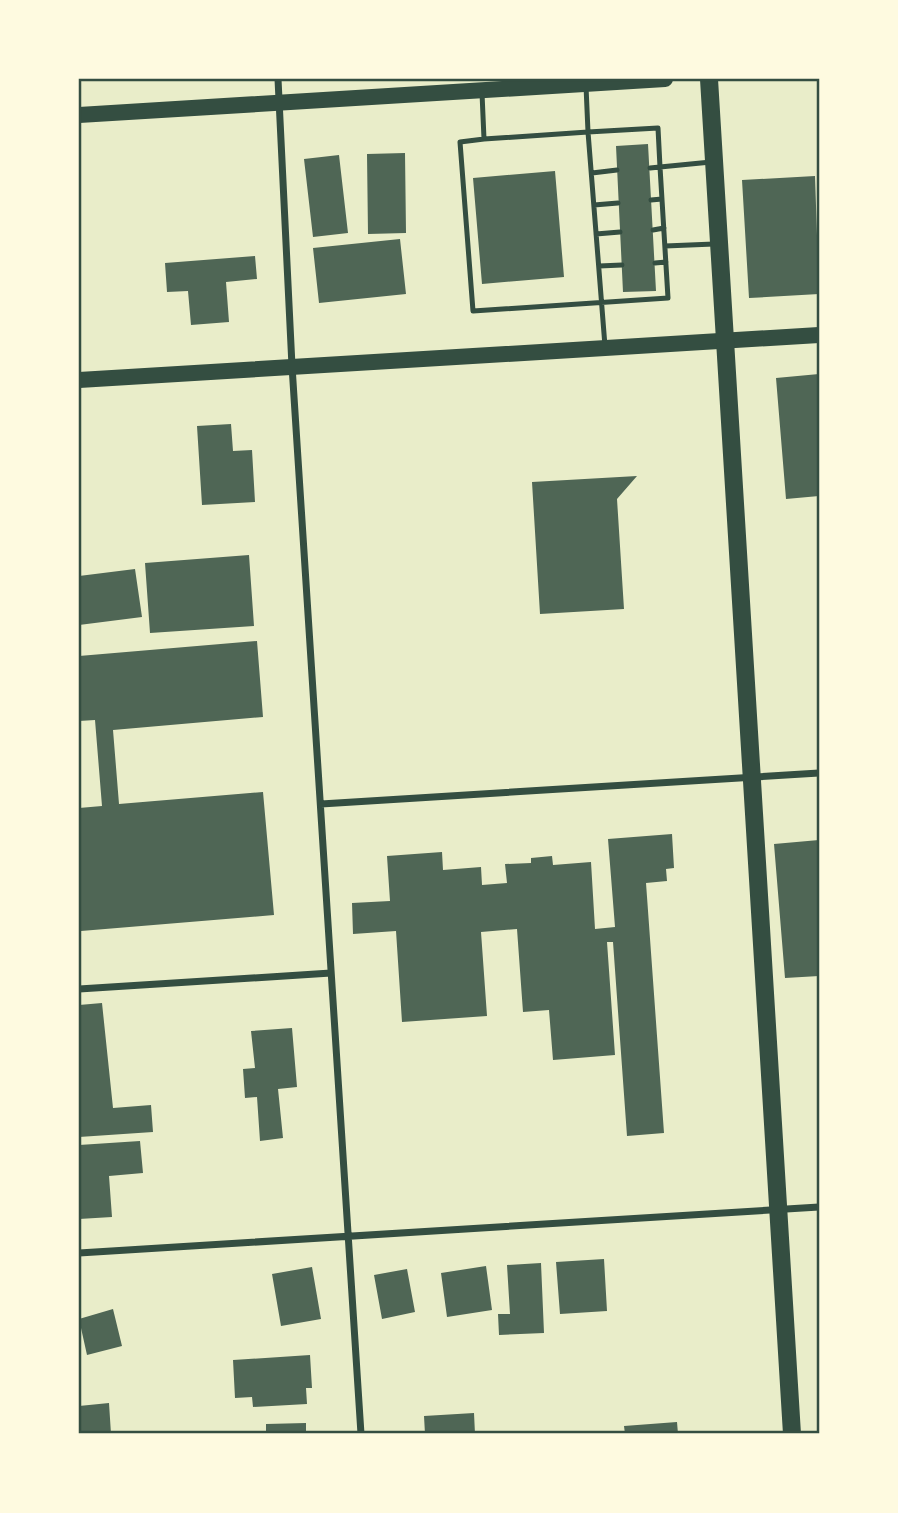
<svg xmlns="http://www.w3.org/2000/svg" width="898" height="1513" font-family="'Space Grotesk',sans-serif">
<style>
.building{fill:#4f6655}
.lines{fill:none;stroke-linecap:round;stroke-linejoin:round}
.service{stroke:#344e41;stroke-width:5}
.minor{stroke:#344e41;stroke-width:7}
.primary{stroke:#344e41;stroke-width:16}
.trunk{stroke:#344e41;stroke-width:18}
.neatline{fill:none;stroke:#344e41;stroke-width:2.5}
</style>
<rect width="100%" height="100%" fill="#e9edc9"/>
<path class="building" d="M 648,144 L 656,291 L 623,292 L 616,146 Z
M 405,153 L 406,233 L 368,234 L 367,154 Z
M 339,155 L 348,233 L 313,237 L 304,159 Z
M 555,171 L 564,277 L 482,284 L 473,178 Z
M 815,176 L 819,294 L 749,298 L 742,180 Z
M 400,239 L 406,294 L 319,303 L 313,248 Z
M 255,256 L 257,279 L 226,282 L 229,322 L 191,325 L 188,291 L 167,292 L 165,263 Z
M 819,374 L 819,496 L 786,499 L 776,378 Z
M 231,424 L 233,451 L 252,450 L 255,502 L 202,505 L 197,426 Z
M 637,476 L 617,499 L 624,609 L 540,614 L 532,482 Z
M 249,555 L 254,626 L 150,633 L 145,563 Z
M 135,569 L 142,617 L 79,625 L 79,576 Z
M 257,641 L 263,717 L 113,730 L 119,804 L 263,792 L 274,915 L 81,931 L 79,808 L 102,806 L 95,720 L 79,721 L 79,656 Z
M 672,834 L 674,868 L 666,869 L 667,881 L 646,883 L 664,1133 L 627,1136 L 613,942 L 607,942 L 615,1055 L 553,1060 L 549,1010 L 523,1012 L 517,929 L 481,932 L 487,1016 L 402,1022 L 396,931 L 353,934 L 352,903 L 390,901 L 387,856 L 442,852 L 443,870 L 481,867 L 482,885 L 507,883 L 505,864 L 531,863 L 531,858 L 552,856 L 553,865 L 591,862 L 595,929 L 615,927 L 608,839 Z
M 819,840 L 819,976 L 785,978 L 774,844 Z
M 102,1003 L 113,1108 L 151,1105 L 153,1132 L 79,1137 L 79,1005 Z
M 292,1028 L 297,1087 L 278,1089 L 283,1138 L 260,1141 L 257,1097 L 245,1098 L 243,1069 L 255,1068 L 251,1031 Z
M 140,1141 L 143,1173 L 109,1176 L 112,1217 L 79,1219 L 79,1145 Z
M 604,1259 L 607,1311 L 560,1314 L 556,1262 Z
M 541,1263 L 544,1333 L 499,1335 L 498,1314 L 510,1314 L 507,1265 Z
M 486,1266 L 492,1310 L 447,1317 L 441,1273 Z
M 312,1267 L 321,1319 L 281,1326 L 272,1274 Z
M 407,1269 L 415,1312 L 382,1319 L 374,1275 Z
M 113,1309 L 122,1346 L 87,1355 L 79,1319 Z
M 310,1355 L 312,1388 L 306,1388 L 307,1404 L 253,1407 L 252,1397 L 235,1398 L 233,1360 Z
M 109,1403 L 111,1434 L 79,1434 L 79,1406 Z
M 474,1413 L 475,1434 L 425,1434 L 424,1416 Z
M 677,1422 L 678,1434 L 625,1434 L 624,1426 Z
M 306,1423 L 306,1434 L 266,1434 L 266,1424 Z"/>
<g class="lines">
<path class="service" d="M 482,93 L 484,139 L 588,132 L 586,86
M 484,139 L 460,142 L 473,311 L 668,298 L 660,167 L 650,168
M 592,173 L 617,170
M 651,200 L 662,199
M 594,205 L 618,203
M 653,230 L 664,228
M 596,234 L 620,232
M 665,246 L 714,244
M 655,263 L 666,262
M 599,266 L 622,265
M 605,346 L 588,132 L 658,128 L 660,167 L 711,162"/>
<path class="minor" d="M 278,79 L 292,366 L 361,1434
M 321,804 L 819,773
M 79,989 L 331,973
M 79,1253 L 819,1207"/>
<path class="primary" d="M 79,115 L 665,79
M 79,380 L 819,335"/>
<path class="trunk" d="M 709,79 L 792,1434"/>
</g>
<rect width="898" height="1513" fill="none" stroke="#fefae0" stroke-width="161"/>
<rect x="80" y="80" width="738" height="1352" class="neatline"/>
</svg>
